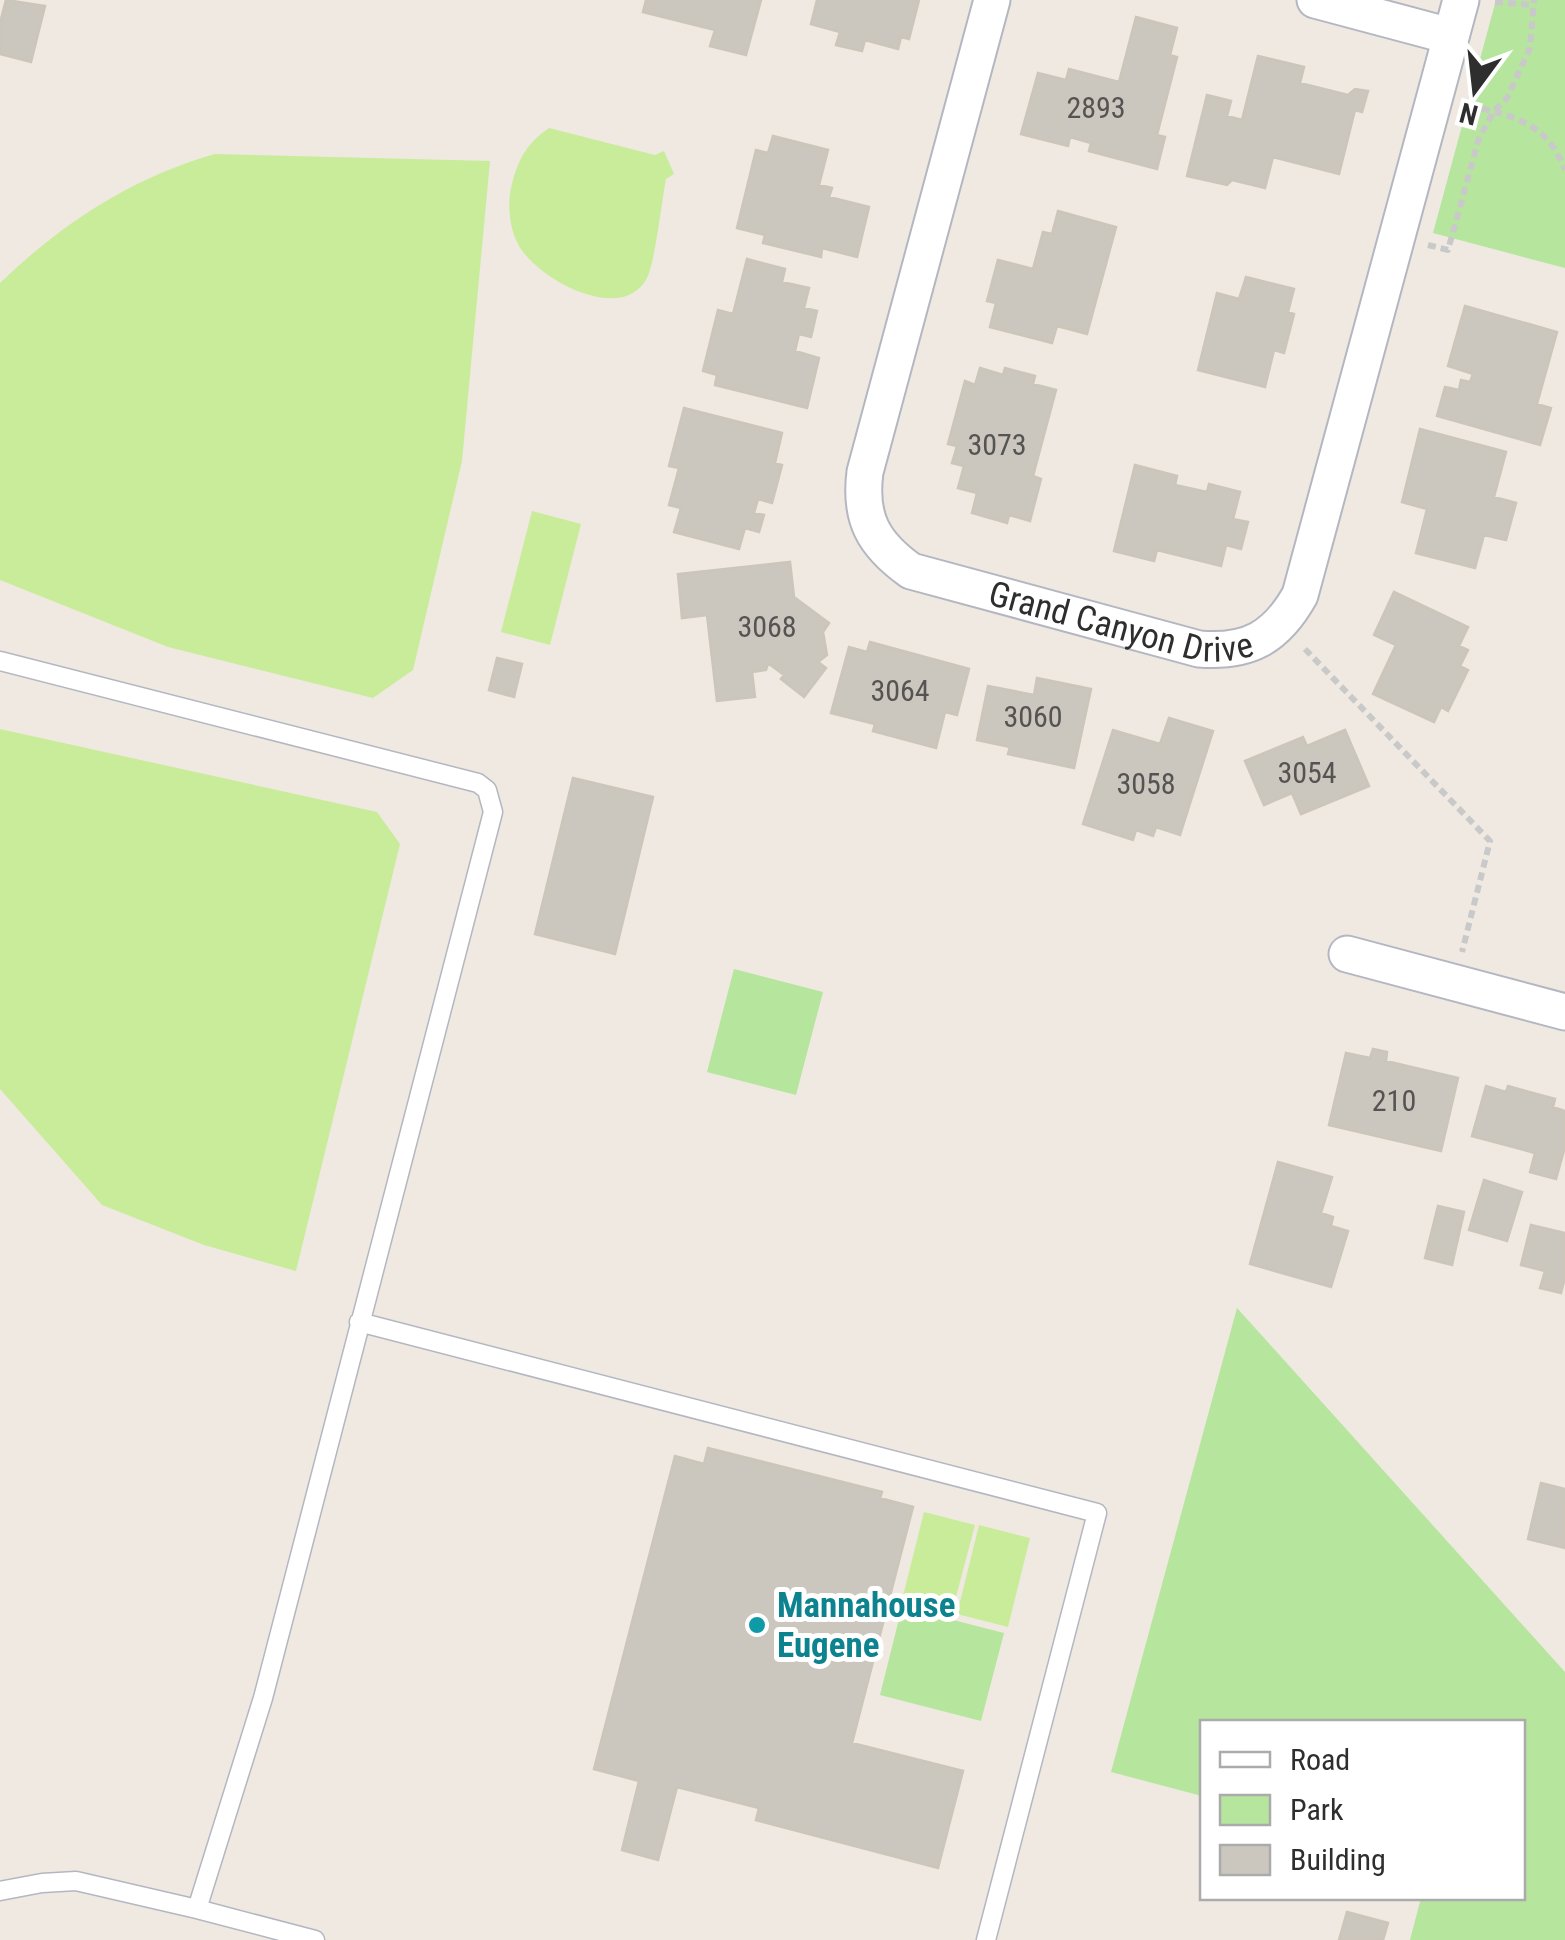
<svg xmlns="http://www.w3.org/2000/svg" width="1565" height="1940" font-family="'Roboto Condensed',sans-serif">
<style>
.green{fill:#b6e59e}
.pitch{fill:#c9ec9a}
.building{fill:#cbc7bf;stroke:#cbc5ba;stroke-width:2.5}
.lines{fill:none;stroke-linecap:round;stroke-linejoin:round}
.service-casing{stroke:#b4b7c1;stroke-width:21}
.minor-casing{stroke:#b4b7c1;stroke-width:39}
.path{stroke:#c9c9c9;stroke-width:6;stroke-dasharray:8 5;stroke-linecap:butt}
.service{stroke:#fff;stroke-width:18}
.minor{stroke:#fff;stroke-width:35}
.culture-dot{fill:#0f9aa8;stroke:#fff;stroke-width:4}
.labels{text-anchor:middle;stroke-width:10;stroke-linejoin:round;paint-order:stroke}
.number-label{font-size:30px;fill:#555452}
.street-label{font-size:35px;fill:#2e2e2e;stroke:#fff}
.culture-label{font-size:35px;font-weight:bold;fill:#0d838f;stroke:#fff;text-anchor:start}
</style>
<rect width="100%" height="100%" fill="#efe9e1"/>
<path class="green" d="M 1496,0 L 1565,0 L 1565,268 L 1433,233 Z
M 734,969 L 823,992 L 796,1095 L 707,1072 Z
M 1237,1308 L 1565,1672 L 1565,1940 L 1410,1940 L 1421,1898 L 1522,1898 L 1522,1722 L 1202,1722 L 1202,1796 L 1111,1772 Z
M 902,1607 L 1004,1633 L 981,1721 L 880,1695 Z"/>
<path class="pitch" d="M 549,128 L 655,155 L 664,151 L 674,174 L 666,179 C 662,199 655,263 647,278 C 622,326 535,278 518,244 C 509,228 507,201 512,184 C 518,159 528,142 549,128 Z
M 215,154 L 490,161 L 462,461 L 413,670 L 373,698 L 168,647 L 0,580 L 0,283 C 61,224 133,177 215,154 Z
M 532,511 L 581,524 L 550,645 L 501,632 Z
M 0,729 L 377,812 L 400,844 L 296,1271 L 204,1245 L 102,1205 L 0,1089 Z
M 924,1512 L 975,1525 L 952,1612 L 902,1600 Z
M 979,1525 L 1030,1538 L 1008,1627 L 957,1614 Z"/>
<path class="building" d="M 6,0 L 45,6 L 31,62 L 0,54 L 0,23 Z
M 646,0 L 761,0 L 746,55 L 710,46 L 715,30 L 643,12 Z
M 817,0 L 919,0 L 909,39 L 901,37 L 898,49 L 865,40 L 862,51 L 836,45 L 840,32 L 811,24 Z
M 1136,17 L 1177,28 L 1170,55 L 1177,57 L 1157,135 L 1165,137 L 1157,169 L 1089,151 L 1091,143 L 1070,137 L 1068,146 L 1021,134 L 1038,73 L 1066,80 L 1069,69 L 1119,82 Z
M 1258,56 L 1304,67 L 1300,83 L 1348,95 L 1355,89 L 1368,91 L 1362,112 L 1355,110 L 1339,174 L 1273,157 L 1265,188 L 1232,180 L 1227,185 L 1187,176 L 1207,95 L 1231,101 L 1227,116 L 1242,120 Z
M 773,136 L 828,150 L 819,185 L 832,188 L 829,197 L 869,207 L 857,257 L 822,248 L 821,257 L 763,243 L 765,235 L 737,228 L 756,150 L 768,153 Z
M 1058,211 L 1116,227 L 1087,334 L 1057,326 L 1052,343 L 990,327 L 996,303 L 987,301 L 998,260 L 1033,269 L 1043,232 L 1052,234 Z
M 747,259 L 785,269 L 782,282 L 809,288 L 804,308 L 817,311 L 811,337 L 799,334 L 795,351 L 819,358 L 807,408 L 715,385 L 717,375 L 703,371 L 718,310 L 733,314 Z
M 1246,277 L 1294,289 L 1288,312 L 1294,314 L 1284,353 L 1274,350 L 1265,387 L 1198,370 L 1217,293 L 1239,299 Z
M 1465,306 L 1557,332 L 1537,404 L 1551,408 L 1540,445 L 1437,416 L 1445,387 L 1459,390 L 1461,380 L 1470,382 L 1473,374 L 1448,366 Z
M 980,368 L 1003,375 L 1005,368 L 1035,376 L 1033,384 L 1056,390 L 1033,476 L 1041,479 L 1030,521 L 1009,515 L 1007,523 L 972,513 L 977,493 L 958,488 L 964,466 L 952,463 L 957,446 L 948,444 L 965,381 L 975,385 Z
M 684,408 L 782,433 L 775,463 L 782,465 L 772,503 L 758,499 L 754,513 L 764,515 L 759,532 L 745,528 L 739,549 L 674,532 L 681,508 L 669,505 L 679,468 L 669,466 Z
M 1420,429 L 1506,452 L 1494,497 L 1516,503 L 1506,540 L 1484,535 L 1475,568 L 1416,553 L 1427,509 L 1402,502 Z
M 1135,465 L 1177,476 L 1175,485 L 1207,492 L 1209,484 L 1240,492 L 1233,519 L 1248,522 L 1241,549 L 1226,545 L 1221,566 L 1157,550 L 1154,561 L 1114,551 Z
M 790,562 L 794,597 L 829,623 L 823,632 L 827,655 L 818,662 L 826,668 L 804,697 L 781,679 L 784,675 L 768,663 L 766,670 L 752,672 L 755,697 L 717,701 L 707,615 L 682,618 L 678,574 Z
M 1394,592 L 1468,627 L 1459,646 L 1468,650 L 1460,666 L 1468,670 L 1448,711 L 1441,707 L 1434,722 L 1373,694 L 1396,645 L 1374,635 Z
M 870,642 L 969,669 L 957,715 L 945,712 L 936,748 L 873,731 L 875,724 L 831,713 L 849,647 L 867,652 Z
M 497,658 L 522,664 L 514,697 L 489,690 Z
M 1037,678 L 1091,689 L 1074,768 L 1008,754 L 1010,747 L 977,740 L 988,686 L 1034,695 Z
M 1169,718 L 1213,731 L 1180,835 L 1156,827 L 1153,836 L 1136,830 L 1133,840 L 1083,824 L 1113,730 L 1160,744 Z
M 1345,730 L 1369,786 L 1301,814 L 1292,793 L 1264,805 L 1245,761 L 1303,737 L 1307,746 Z
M 573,778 L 653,797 L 615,954 L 535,934 Z
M 1373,1049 L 1387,1052 L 1386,1061 L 1458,1078 L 1441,1151 L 1329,1125 L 1346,1053 L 1370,1058 Z
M 1486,1086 L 1506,1092 L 1508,1086 L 1555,1099 L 1553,1107 L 1565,1111 L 1565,1147 L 1556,1179 L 1530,1172 L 1535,1153 L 1472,1136 Z
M 1278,1162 L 1332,1177 L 1321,1213 L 1333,1217 L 1331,1226 L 1348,1231 L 1331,1287 L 1250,1264 Z
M 1484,1180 L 1522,1192 L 1507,1241 L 1469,1230 Z
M 1438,1206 L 1464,1212 L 1452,1265 L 1425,1258 Z
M 1531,1225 L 1565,1233 L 1565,1277 L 1561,1293 L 1540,1288 L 1545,1271 L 1521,1265 Z
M 708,1448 L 882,1492 L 880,1498 L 913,1507 L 852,1743 L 963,1771 L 938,1868 L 756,1820 L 759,1808 L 677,1787 L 658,1860 L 622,1850 L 639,1781 L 594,1769 L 675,1456 L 704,1464 Z
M 1541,1483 L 1565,1489 L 1565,1548 L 1528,1539 Z
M 1347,1912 L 1388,1923 L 1383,1940 L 1339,1940 Z"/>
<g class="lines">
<defs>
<path id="service" d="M 0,661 L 478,783 L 487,790 L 493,812 L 263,1698 L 197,1909 L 76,1881 L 42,1883 L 0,1891
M 359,1322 L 1097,1513 L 986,1940
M 197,1909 L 315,1940"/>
<g id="minor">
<path id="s1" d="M 992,0 L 865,472 C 859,518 873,544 911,571 L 1199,649 C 1248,653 1276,638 1300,595 L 1461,0"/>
<path d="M 1315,0 L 1450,36"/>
<path d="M 1347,954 L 1565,1012"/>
</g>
</defs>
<use href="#service" class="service-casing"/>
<use href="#minor" class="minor-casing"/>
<path class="path" d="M 1495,2 L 1533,5
M 1469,106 C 1515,116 1547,123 1565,170
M 1428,245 L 1448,250 L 1479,138 L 1494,111 L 1507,98 L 1530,48 L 1534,0
M 1305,649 L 1490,841 L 1462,952"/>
<use href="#service" class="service"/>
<use href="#minor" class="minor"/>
</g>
<circle class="culture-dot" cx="757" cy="1625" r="10"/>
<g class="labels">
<g class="number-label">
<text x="1096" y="118">2893</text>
<text x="997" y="455">3073</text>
<text x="767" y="637">3068</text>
<text x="900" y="701">3064</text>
<text x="1033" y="727">3060</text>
<text x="1307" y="783">3054</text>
<text x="1146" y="794">3058</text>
<text x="1394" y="1111">210</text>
</g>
<g class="street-label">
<text dy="12" stroke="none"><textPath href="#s1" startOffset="822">Grand Canyon Drive</textPath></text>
</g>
<g class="culture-label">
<text x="777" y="1617">Mannahouse<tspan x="777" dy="40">Eugene</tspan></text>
</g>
</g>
<rect x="1200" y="1720" width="325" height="180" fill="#ffffff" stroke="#ababab" stroke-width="2.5"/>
<rect x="1220" y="1752" width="50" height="15" fill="#ffffff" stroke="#ababab" stroke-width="2.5"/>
<text x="1290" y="1770" font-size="30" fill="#2e2e2e">Road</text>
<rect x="1220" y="1795" width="50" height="30" fill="#b6e59e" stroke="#ababab" stroke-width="2.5"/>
<text x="1290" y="1820" font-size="30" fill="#2e2e2e">Park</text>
<rect x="1220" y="1845" width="50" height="30" fill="#cbc7bf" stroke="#ababab" stroke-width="2.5"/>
<text x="1290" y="1870" font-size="30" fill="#2e2e2e">Building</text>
<g transform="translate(1475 90) rotate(195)" stroke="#ffffff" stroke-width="8" paint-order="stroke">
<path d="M0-8L18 38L0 25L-18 38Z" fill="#2e2e2e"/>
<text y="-15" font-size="28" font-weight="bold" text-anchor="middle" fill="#2e2e2e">N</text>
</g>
</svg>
